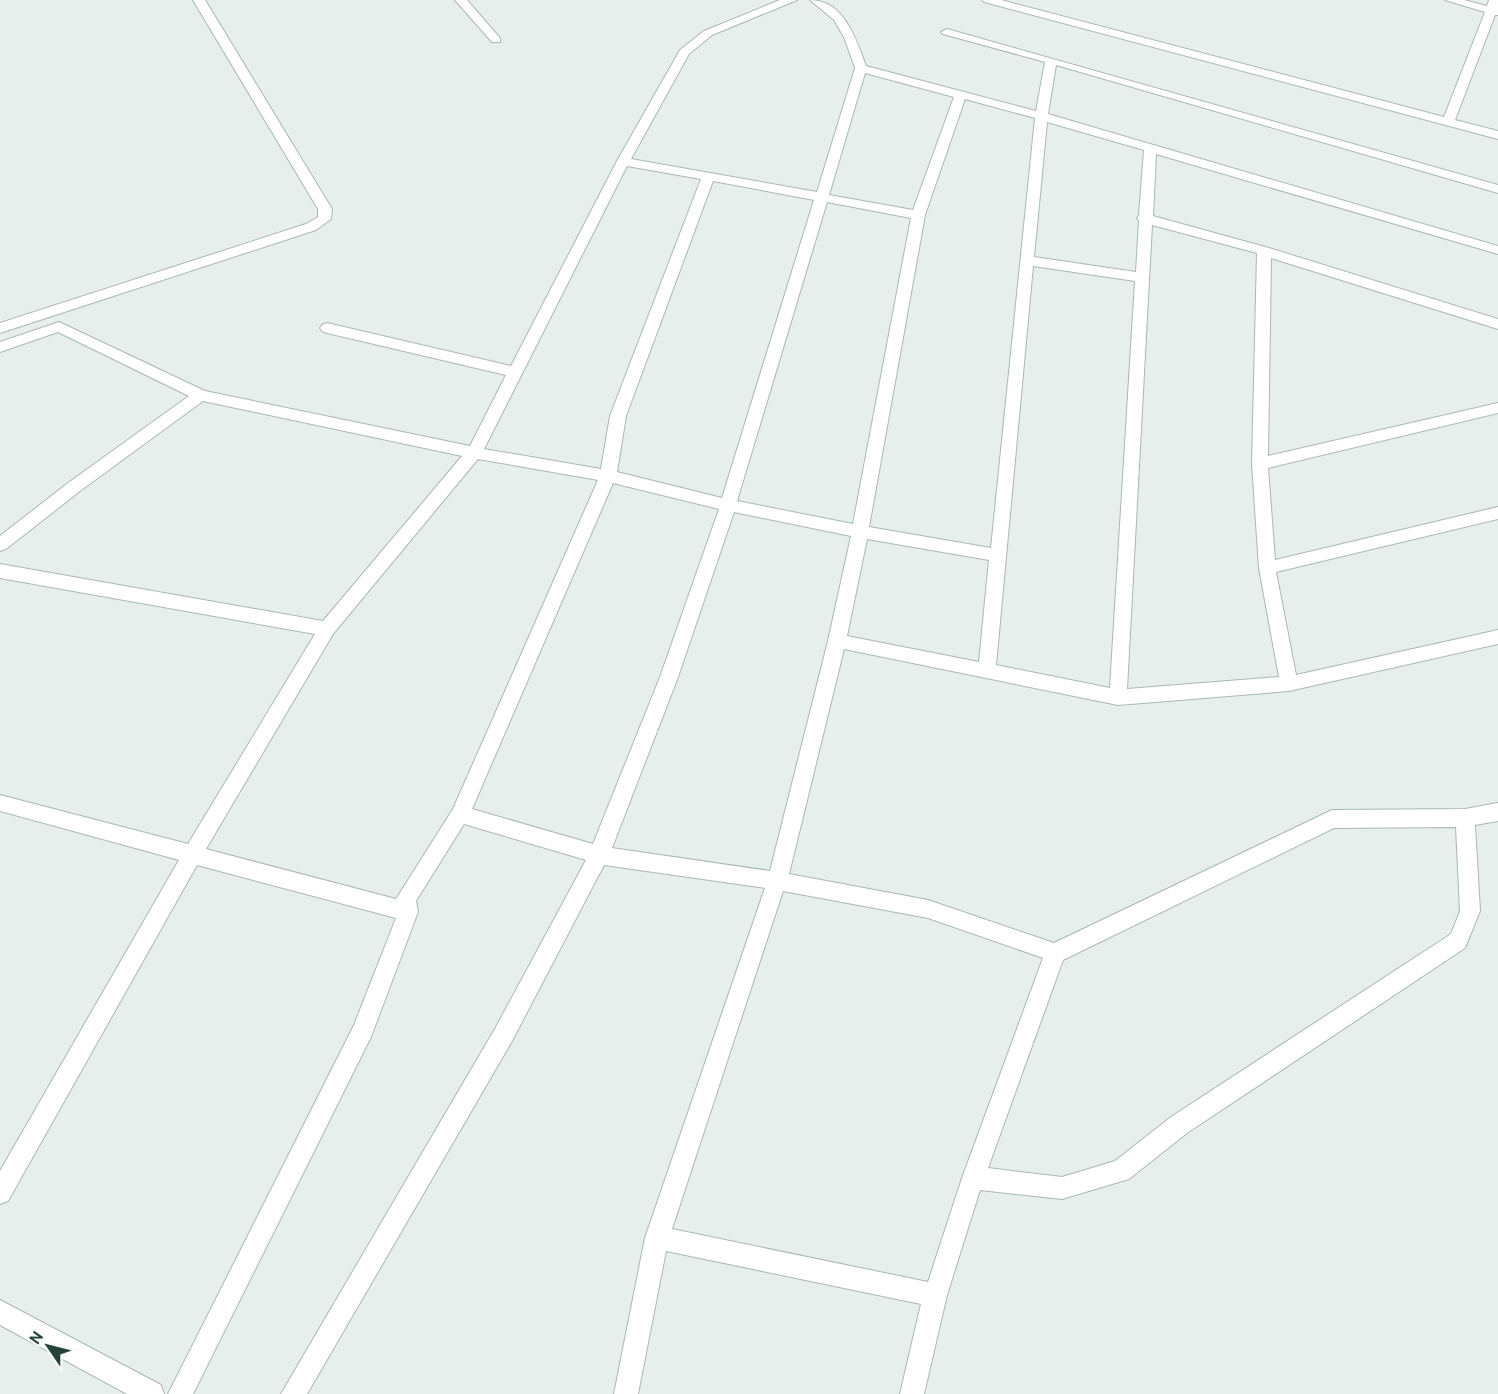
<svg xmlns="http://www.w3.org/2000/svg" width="1498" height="1394" font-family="Cabin,sans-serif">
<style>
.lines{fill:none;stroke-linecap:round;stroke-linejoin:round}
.lane-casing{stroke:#a8b8b2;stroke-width:2}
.street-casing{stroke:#a8b8b2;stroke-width:2}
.lane{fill:#fff;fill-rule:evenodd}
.street{fill:#fff;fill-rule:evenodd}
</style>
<rect width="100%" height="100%" fill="#e6efeb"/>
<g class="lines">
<defs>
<path id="lane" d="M 193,0 L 205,0 L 332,209 L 331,219 L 316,230 L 0,333 L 0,323 L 306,224 L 318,217 L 318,209 Z
M 455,0 L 467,0 L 500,38 L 500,42 L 492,42 Z"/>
<path id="street" d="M 780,0 L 797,0 L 712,35 L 689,54 L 631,159 L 817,192 L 855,68 L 844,37 L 834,20 L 810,0 C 844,0 856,39 866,66 L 1036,111 L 1045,62 L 943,34 L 941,32 L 947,29 L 1498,185 L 1498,193 L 1056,65 L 1048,114 L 1498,246 L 1498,254 L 1156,154 L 1153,216 L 1269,248 L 1498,319 L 1498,329 L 1271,258 L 1268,456 L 1498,403 L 1498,413 L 1268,468 L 1275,560 L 1498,507 L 1498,519 L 1276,572 L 1296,675 L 1498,630 L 1498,644 L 1289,691 L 1118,705 L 844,649 L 789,874 L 928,900 L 1054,943 L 1332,810 L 1465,809 L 1498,803 L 1498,821 L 1475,825 L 1480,911 L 1465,948 L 1187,1133 L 1129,1179 L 1062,1199 L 980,1190 L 947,1295 L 924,1394 L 900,1394 L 921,1304 L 666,1251 L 638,1394 L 614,1394 L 645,1238 L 765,888 L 604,865 L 512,1041 L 307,1394 L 281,1394 L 496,1027 L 586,860 L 464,824 L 416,901 L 418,912 L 371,1037 L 193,1394 L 168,1394 L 354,1025 L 396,918 L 197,865 L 8,1201 L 0,1204 L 0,1171 L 179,860 L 0,811 L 0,795 L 188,844 L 315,634 L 0,578 L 0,564 L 323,621 L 462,456 L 203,401 L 80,491 L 6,549 L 0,551 L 0,536 L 68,483 L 189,396 L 58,332 L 0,352 L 0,342 L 59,322 L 205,391 L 470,446 L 506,375 L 327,333 L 322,331 L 320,328 L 322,325 L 327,323 L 511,366 L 617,161 L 680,50 L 704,31 ZM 865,73 L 954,97 L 913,210 L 829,195 ZM 965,99 L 1035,118 L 991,548 L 869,527 L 925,215 ZM 1047,122 L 1144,150 L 1139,215 L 1137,218 L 1139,221 L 1136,272 L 1034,257 ZM 627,166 L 701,179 L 610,416 L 601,469 L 484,449 ZM 713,181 L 814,200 L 722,498 L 617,472 L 626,416 ZM 827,202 L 911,218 L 853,524 L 737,501 ZM 1152,225 L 1257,253 L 1252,464 L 1259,568 L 1279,677 L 1127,689 ZM 1033,266 L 1135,281 L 1110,688 L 996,665 ZM 478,459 L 598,480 L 453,809 L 396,899 L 206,849 L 333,634 ZM 613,483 L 719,509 L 660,677 L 593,844 L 472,809 ZM 734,512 L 851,536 L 828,641 L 770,871 L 612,848 L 678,677 ZM 867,539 L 989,560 L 979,662 L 847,636 ZM 1456,827 L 1460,911 L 1451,934 L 1171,1117 L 1115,1161 L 1062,1177 L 988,1168 L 1063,960 L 1334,828 ZM 783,891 L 928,918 L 1043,958 L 962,1178 L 928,1282 L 672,1229 Z
M 982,0 L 1001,0 L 1444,117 L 1485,12 L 1445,0 L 1464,0 L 1487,6 L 1489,0 L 1498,0 L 1498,15 L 1495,15 L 1455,120 L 1498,131 L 1498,139 L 984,2 Z
M 0,1300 L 161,1385 L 164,1394 L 127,1394 L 0,1325 Z"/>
</defs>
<use href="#lane" class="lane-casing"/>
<use href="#street" class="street-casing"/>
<use href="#lane" class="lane"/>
<use href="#street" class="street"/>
</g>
<g transform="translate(48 1346) rotate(305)" stroke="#f7fbf9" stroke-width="4.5" paint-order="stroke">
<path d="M0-4.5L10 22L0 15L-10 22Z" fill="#24423a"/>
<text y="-9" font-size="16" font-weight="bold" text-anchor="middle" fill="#24423a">N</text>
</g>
</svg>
